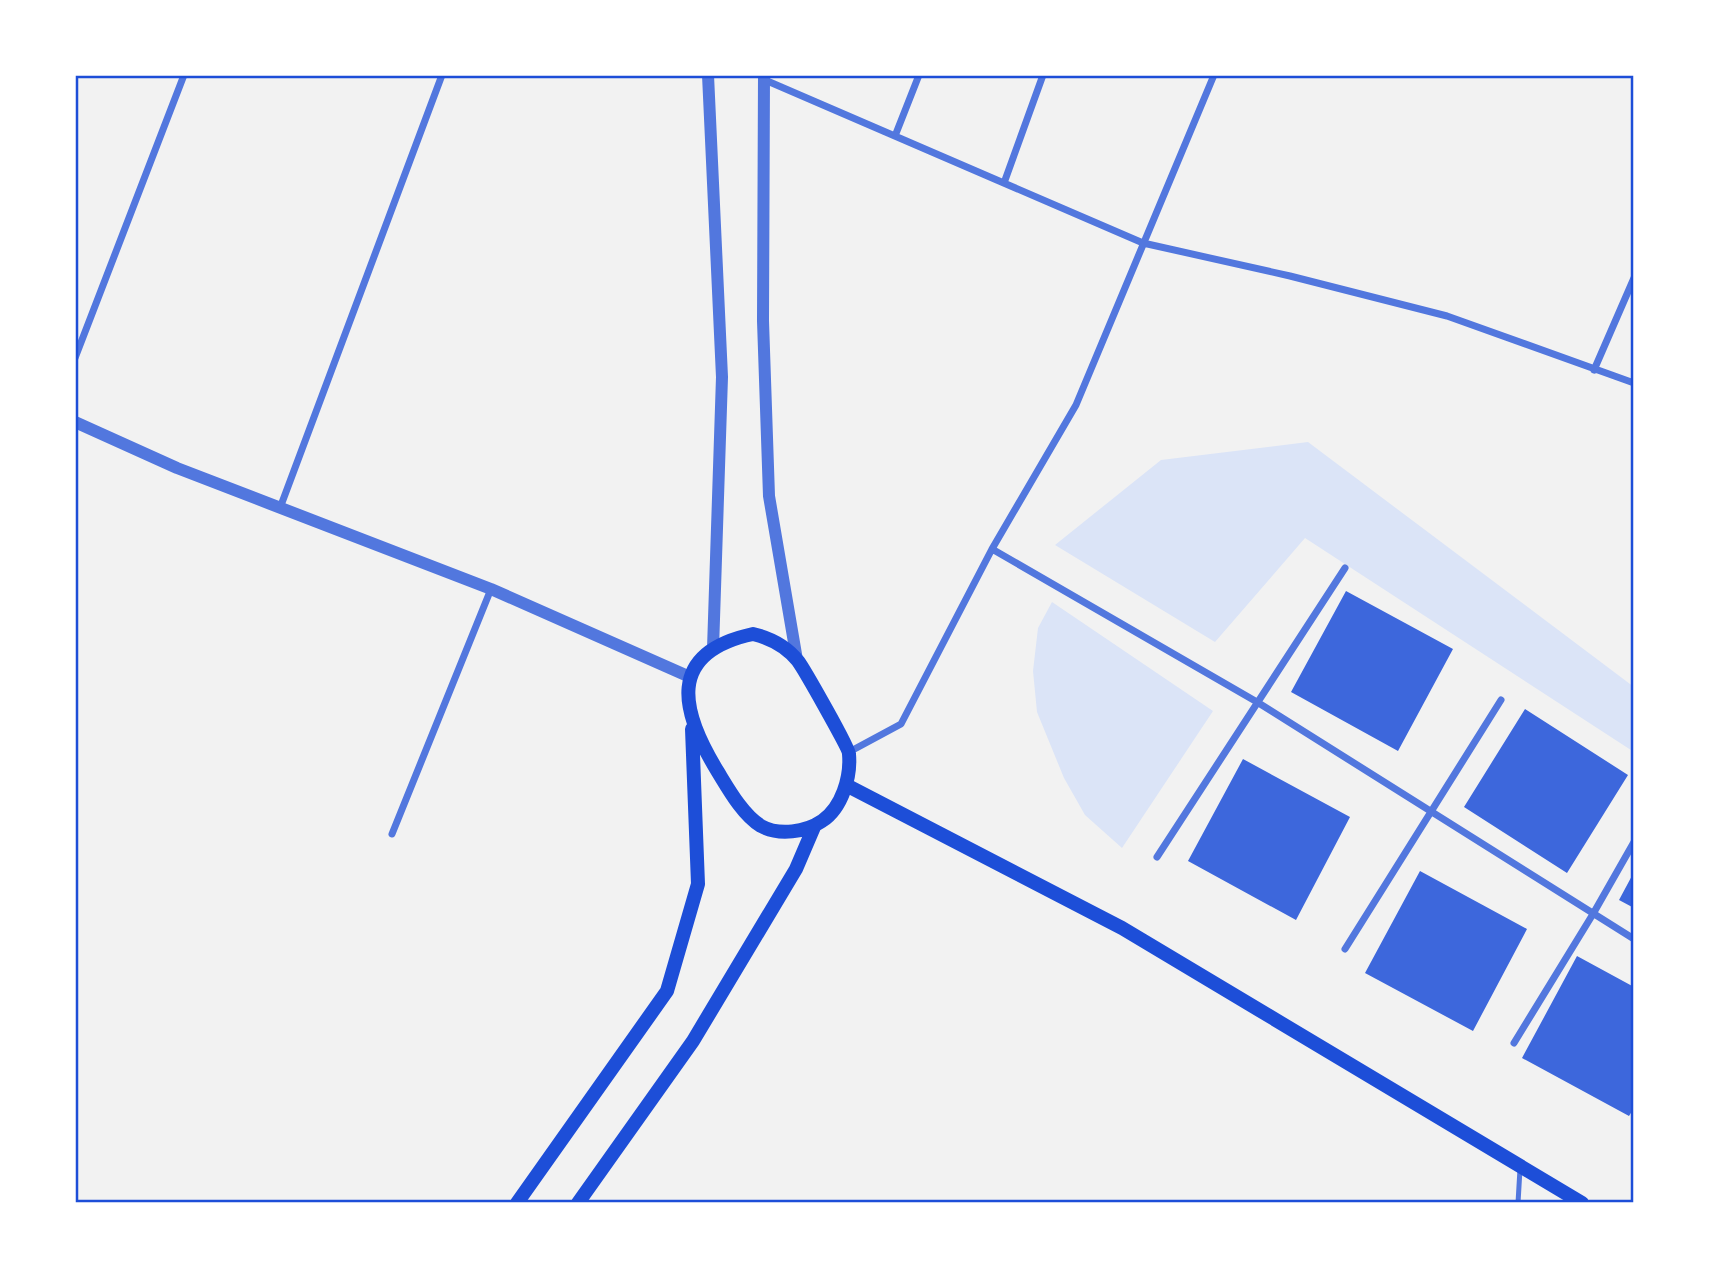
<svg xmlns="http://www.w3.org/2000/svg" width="1709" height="1278" font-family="'Sofia Sans Condensed',sans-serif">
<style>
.green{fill:#dbe4f7}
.building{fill:#3d67dc}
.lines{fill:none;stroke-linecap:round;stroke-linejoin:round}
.service{stroke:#5277de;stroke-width:5}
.minor{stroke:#5277de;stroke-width:7}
.tertiary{stroke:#5277de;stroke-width:12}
.secondary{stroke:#1d4ed8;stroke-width:14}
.neatline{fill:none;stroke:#1d4ed8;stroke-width:2.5}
</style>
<rect width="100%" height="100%" fill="#f2f2f2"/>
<path class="green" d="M 1308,442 L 1634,687 L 1634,752 L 1305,538 L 1215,642 L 1055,545 L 1161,460 Z
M 1052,602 L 1213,711 L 1122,848 L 1085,815 L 1064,778 L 1037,712 L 1033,671 L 1038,628 Z"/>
<path class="building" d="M 1346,591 L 1453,649 L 1398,751 L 1291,692 Z
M 1525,709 L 1628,775 L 1567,873 L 1464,807 Z
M 1243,759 L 1350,817 L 1296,920 L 1188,861 Z
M 1420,871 L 1527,929 L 1473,1031 L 1365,973 Z
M 1634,872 L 1634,908 L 1619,900 Z
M 1577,956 L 1634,987 L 1634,1108 L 1629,1116 L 1522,1058 Z"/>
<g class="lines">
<path class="service" d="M 1518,1203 L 1520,1169"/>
<path class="minor" d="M 765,80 L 1143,243 L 1290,276 L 1447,316 L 1634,383
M 895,136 L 919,75
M 1004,183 L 1043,75
M 75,358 L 184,75
M 1594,370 L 1634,278
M 280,508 L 442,75
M 992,549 L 1257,702 L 1634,939
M 849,752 L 901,724 L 992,549 L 1076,405 L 1214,75
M 392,834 L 491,589
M 1157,857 L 1345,568
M 1345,949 L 1501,700
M 1514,1043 L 1593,914 L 1634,842"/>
<path class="tertiary" d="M 708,75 L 722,377 L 713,649
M 764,75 L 763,321 L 769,496 L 797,660
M 75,422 L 177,468 L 491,589 L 690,677"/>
<path class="secondary" d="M 753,634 C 770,638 786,646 798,661 C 804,669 849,748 849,754 C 851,777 842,808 822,821 C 806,832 779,836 761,826 C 743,815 729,790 718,772 C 681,712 665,653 753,634 Z
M 846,785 L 1122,928 L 1582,1203
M 517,1203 L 667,991 L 698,884 L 692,729
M 578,1203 L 693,1041 L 796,869 L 814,827"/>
</g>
<rect width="1709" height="1278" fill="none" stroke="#ffffff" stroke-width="154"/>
<rect x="77" y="77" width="1555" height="1124" class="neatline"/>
</svg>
